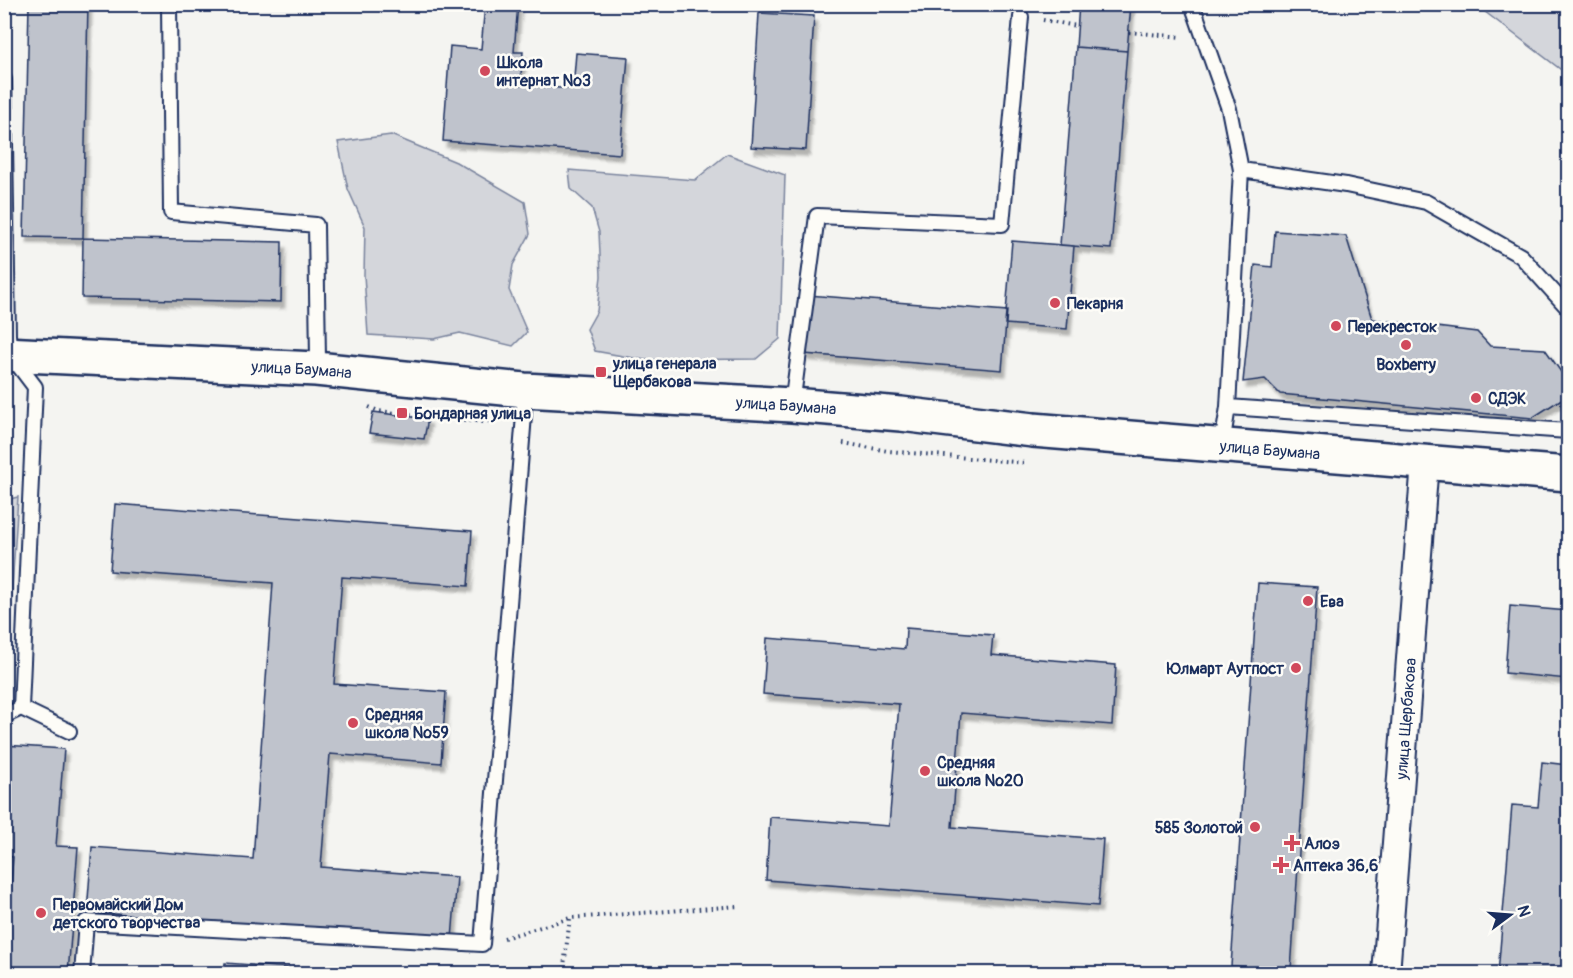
<svg xmlns="http://www.w3.org/2000/svg" width="1573" height="978" font-family="Pangolin,sans-serif">
<style>
.green{fill:#d4d6db;stroke:#78829c;stroke-width:1.5}
.building{fill:#bfc3cc;stroke:#1b2f5e;stroke-width:1.5;filter:url(#shadow)}
.lines{fill:none;stroke-linecap:round;stroke-linejoin:round}
.lane-casing{stroke:#1b2f5e;stroke-width:18}
.street-casing{stroke:#1b2f5e;stroke-width:30}
.secondary-casing{stroke:#1b2f5e;stroke-width:38}
.path{stroke:#1b2f5e;stroke-width:4;stroke-dasharray:1.5 4.5;stroke-linecap:butt}
.lane{stroke:#fdfcf7;stroke-width:14}
.street{stroke:#fdfcf7;stroke-width:26}
.secondary{stroke:#fdfcf7;stroke-width:33}
.poi-dot{fill:#d1495b;stroke:#fdfcf7;stroke-width:2}
.labels{text-anchor:middle;stroke-width:5;stroke-linejoin:round;paint-order:stroke}
.poi-label{font-size:16px;font-weight:bold;fill:#1b2f5e;stroke:#fdfcf7;text-anchor:start}
.street-label{font-size:16px;fill:#1b2f5e;stroke:#fdfcf7}
</style>
<defs>
<filter id="shadow"><feDropShadow dx="3.5" dy="6" stdDeviation="1.5" flood-color="#0004"/></filter>
</defs>
<rect width="100%" height="100%" fill="#f4f4f1"/>
<filter id="ink" filterUnits="userSpaceOnUse"><feTurbulence type="fractalNoise" baseFrequency=".0167" numOctaves="2"/><feDisplacementMap in="SourceGraphic" scale="12" xChannelSelector="R" yChannelSelector="G"/><feConvolveMatrix kernelMatrix="1 2 1 2 8 2 1 2 1" color-interpolation-filters="sRGB"/></filter>
<g filter="url(#ink)">
<path class="green" d="M 1476,5 L 1568,5 L 1568,75 Z
M 391,135 L 456,162 L 525,202 L 530,234 L 513,265 L 509,290 L 527,332 L 513,346 L 460,333 L 434,339 L 368,335 L 364,275 L 365,227 L 348,189 L 338,142 Z
M 727,154 L 785,175 L 780,339 L 756,359 L 645,360 L 595,351 L 587,329 L 597,311 L 601,276 L 599,232 L 592,208 L 571,189 L 569,170 L 695,180 Z
M 18,497 L 5,694 L 5,502 L 6,500 Z"/>
<path class="building" d="M 29,4 L 88,4 L 83,238 L 24,237 Z
M 485,4 L 518,4 L 514,52 L 523,52 L 520,85 L 573,89 L 576,53 L 628,57 L 620,154 L 443,141 L 450,46 L 481,49 Z
M 1079,4 L 1131,4 L 1127,51 L 1076,47 Z
M 759,13 L 814,16 L 806,150 L 751,147 Z
M 1076,47 L 1127,51 L 1111,249 L 1060,245 Z
M 1275,231 L 1346,236 L 1372,319 L 1477,332 L 1490,346 L 1545,349 L 1568,382 L 1568,395 L 1532,418 L 1280,394 L 1265,379 L 1243,382 L 1255,265 L 1272,267 Z
M 83,238 L 282,242 L 281,302 L 82,298 Z
M 1012,241 L 1074,246 L 1067,329 L 1005,324 Z
M 808,295 L 1007,311 L 1002,370 L 804,354 Z
M 373,412 L 428,419 L 424,439 L 369,433 Z
M 115,504 L 472,531 L 468,586 L 342,577 L 334,684 L 446,692 L 441,763 L 330,754 L 321,867 L 457,877 L 452,939 L 87,912 L 92,847 L 253,859 L 273,583 L 110,571 Z
M 1258,583 L 1317,587 L 1291,970 L 1231,966 Z
M 1510,606 L 1568,611 L 1568,679 L 1505,673 Z
M 906,628 L 993,635 L 991,655 L 1116,665 L 1112,725 L 961,713 L 952,827 L 1103,839 L 1098,906 L 766,880 L 770,817 L 889,826 L 899,704 L 763,694 L 767,638 L 905,649 Z
M 4,745 L 64,749 L 56,846 L 78,847 L 68,974 L 4,974 L 13,857 L 4,856 Z
M 1542,762 L 1568,765 L 1568,974 L 1498,974 L 1512,805 L 1538,807 Z
M 225,963 L 371,974 L 224,974 Z"/>
<g class="lines">
<defs>
<path id="lane" d="M 169,4 L 171,212 L 316,225 L 318,358 L 316,369
M 1192,4 L 1229,109 L 1241,170 L 1228,407 L 1222,445
M 4,79 L 8,335 L 10,354 L 35,387 L 21,708
M 1241,170 L 1346,185 L 1426,202 L 1521,256 L 1568,308
M 792,405 L 817,216 L 1002,224 L 1021,17
M 1228,407 L 1568,431
M 4,716 L 21,708 L 69,731
M 82,974 L 86,922 L 482,944 L 524,415 L 524,390"/>
<g id="street">
<path id="s1" d="M 1386,974 L 1425,462"/>
</g>
<g id="secondary">
<path id="s2" d="M 4,354 L 316,369 L 524,390 L 792,405 L 901,414 L 1033,430 L 1568,474"/>
</g>
</defs>
<use href="#lane" class="lane-casing"/>
<use href="#street" class="street-casing"/>
<use href="#secondary" class="secondary-casing"/>
<path class="path" d="M 1043,20 L 1077,26
M 1129,32 L 1182,37
M 369,407 L 378,411 L 484,422 L 495,420
M 843,443 L 888,451 L 1026,463
M 504,938 L 570,918 L 740,906
M 563,974 L 570,918"/>
<use href="#lane" class="lane"/>
<use href="#street" class="street"/>
<use href="#secondary" class="secondary"/>
</g>
</g>
<g class="poi-dot">
<circle cx="485" cy="71" r="6"/>
<circle cx="1055" cy="303" r="6"/>
<circle cx="1336" cy="326" r="6"/>
<circle cx="1406" cy="345" r="6"/>
<rect x="595" y="366" width="12" height="12" rx="3"/>
<circle cx="1476" cy="398" r="6"/>
<rect x="396" y="407" width="12" height="12" rx="3"/>
<circle cx="1308" cy="601" r="6"/>
<circle cx="1296" cy="668" r="6"/>
<circle cx="353" cy="723" r="6"/>
<circle cx="925" cy="771" r="6"/>
<circle cx="1255" cy="827" r="6"/>
<path d="M1289 834h6v6h6v6h-6v6h-6v-6h-6v-6h6z"/>
<path d="M1278 856h6v6h6v6h-6v6h-6v-6h-6v-6h6z"/>
<circle cx="41" cy="913" r="6"/>
</g>
<g class="labels">
<g class="poi-label">
<text x="497" y="68">Школа<tspan x="497" dy="18">интернат №3</tspan></text>
<text x="1067" y="309">Пекарня</text>
<text x="1348" y="332">Перекресток</text>
<text x="613" y="369">улица генерала<tspan x="613" dy="18">Щербакова</tspan></text>
<text x="1406" y="370" text-anchor="middle">Boxberry</text>
<text x="1488" y="404">СДЭК</text>
<text x="414" y="419">Бондарная улица</text>
<text x="1320" y="607">Ева</text>
<text x="1284" y="674" text-anchor="end">Юлмарт Аутпост</text>
<text x="365" y="720">Средняя<tspan x="365" dy="18">школа №59</tspan></text>
<text x="937" y="768">Средняя<tspan x="937" dy="18">школа №20</tspan></text>
<text x="1243" y="833" text-anchor="end">585 Золотой</text>
<text x="1304" y="849">Алоэ</text>
<text x="1293" y="871">Аптека 36,6</text>
<text x="53" y="910">Первомайский Дом<tspan x="53" dy="18">детского творчества</tspan></text>
</g>
<g class="street-label">
<text dy="6" stroke="none"><textPath href="#s2" startOffset="298">улица Баумана</textPath></text>
<text dy="6" stroke="none"><textPath href="#s2" startOffset="784">улица Баумана</textPath></text>
<text dy="6" stroke="none"><textPath href="#s2" startOffset="1270">улица Баумана</textPath></text>
<text dy="6" stroke="none"><textPath href="#s1" startOffset="256">улица Щербакова</textPath></text>
</g>
</g>
<rect width="1573" height="978" fill="none" stroke="#fdfcf7" stroke-width="24"/>
<rect x="12" y="12" width="1549" height="954" fill="none" stroke="#1b2f5e" stroke-width="2" filter="url(#ink)"/>
<g transform="translate(1510 915) rotate(74)" stroke="#fdfcf7" stroke-width="4.5" paint-order="stroke">
<path d="M0-4.5L10 22L0 15L-10 22Z" fill="#1b2f5e"/>
<text y="-9" font-size="16" font-weight="bold" text-anchor="middle" fill="#1b2f5e">N</text>
</g>
</svg>
